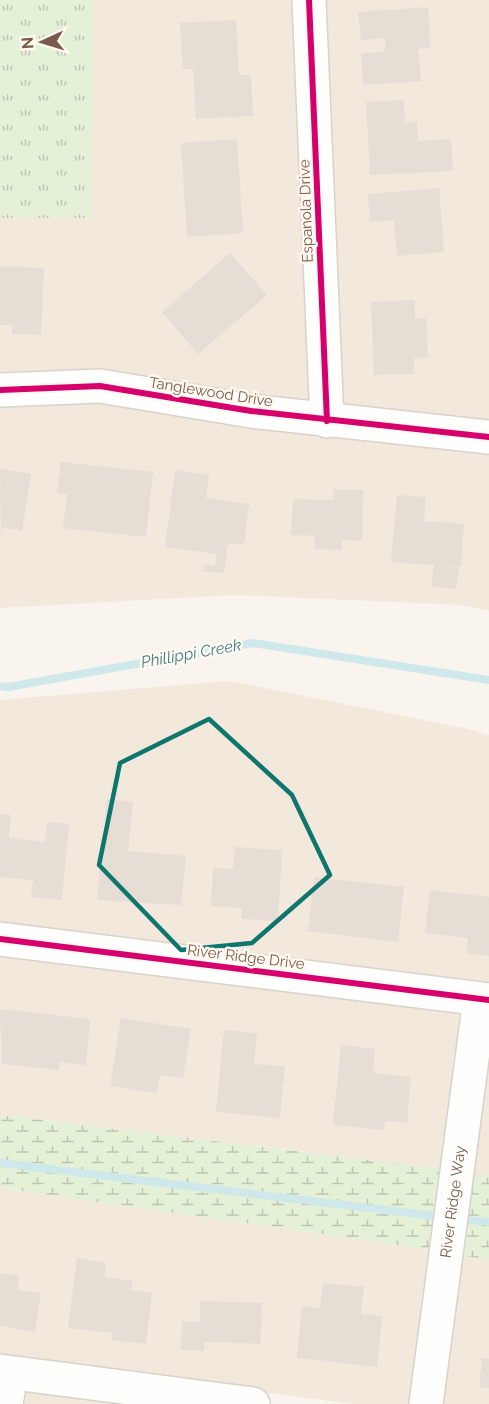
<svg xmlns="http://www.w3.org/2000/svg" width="489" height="1404" font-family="Raleway,sans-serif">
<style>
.residential{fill:#f2e8db}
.grass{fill:url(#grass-tufts)}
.wetland{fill:url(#wetland-marsh)}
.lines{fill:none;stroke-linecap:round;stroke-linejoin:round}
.stream{stroke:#cee8eb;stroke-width:8}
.building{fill:#e6ddd5}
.minor-casing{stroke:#d9d2cc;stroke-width:36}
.minor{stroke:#fefefc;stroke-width:33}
.cycleway-casing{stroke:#fff9f1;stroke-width:10}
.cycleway{stroke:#d6006c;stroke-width:6}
.marked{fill:none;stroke:#0f766e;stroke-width:4.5;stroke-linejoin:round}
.labels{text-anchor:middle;stroke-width:5;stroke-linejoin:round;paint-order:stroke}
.street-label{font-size:15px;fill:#7b5b49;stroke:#fff9f1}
.water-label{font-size:16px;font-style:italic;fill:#3e7c89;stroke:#fff9f1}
</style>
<defs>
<pattern id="grass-tufts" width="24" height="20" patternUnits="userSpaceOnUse" patternTransform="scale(1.5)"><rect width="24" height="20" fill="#e5f1d7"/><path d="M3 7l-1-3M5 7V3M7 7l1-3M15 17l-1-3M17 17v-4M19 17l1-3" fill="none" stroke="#bfc6b0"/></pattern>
<pattern id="wetland-marsh" width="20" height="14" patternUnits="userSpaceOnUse" patternTransform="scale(1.5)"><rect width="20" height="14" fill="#e5f1d7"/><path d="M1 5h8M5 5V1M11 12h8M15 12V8" fill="none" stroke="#bfc6b0"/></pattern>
</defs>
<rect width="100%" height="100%" fill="#f9f5ee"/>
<path class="residential" d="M 92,0 L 295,0 L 313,407 L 0,377 L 0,218 L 90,217 Z
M 324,0 L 489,0 L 489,424 L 341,410 Z
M 72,398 L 489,449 L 489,611 L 463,605 L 234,595 L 0,608 L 0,403 Z
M 230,681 L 464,728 L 489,735 L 489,987 L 0,926 L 0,700 Z
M 0,951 L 465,1010 L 443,1169 L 0,1115 Z
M 489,1038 L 489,1175 L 471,1173 Z
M 0,1188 L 433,1250 L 412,1404 L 354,1404 L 0,1358 Z
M 460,1255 L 489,1260 L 489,1404 L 440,1404 Z
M 23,1387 L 154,1404 L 20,1404 Z"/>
<path class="grass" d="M 0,0 L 92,0 L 91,218 L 0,218 Z"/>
<path class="wetland" d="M 0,1115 L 443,1169 L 433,1250 L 0,1188 Z
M 471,1173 L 489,1175 L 489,1260 L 460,1255 Z"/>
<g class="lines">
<path class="stream" d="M 0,686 L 8,687 L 253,643 L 489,680
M 0,1163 L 442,1217
M 457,1219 L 489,1222"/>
</g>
<path class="building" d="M 428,7 L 430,48 L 418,49 L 421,81 L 363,85 L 361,54 L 385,51 L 385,38 L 361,40 L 358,12 Z
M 236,20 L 239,75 L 251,75 L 253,116 L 196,119 L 193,69 L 183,69 L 180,23 Z
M 404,100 L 405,123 L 417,122 L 418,141 L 451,139 L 453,171 L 370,175 L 366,102 Z
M 237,139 L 243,233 L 187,237 L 181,143 Z
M 439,188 L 444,252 L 397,256 L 394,220 L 370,222 L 368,194 Z
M 230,253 L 267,295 L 198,354 L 162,312 Z
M 0,266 L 44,268 L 41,335 L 12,334 L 12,325 L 0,325 Z
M 415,300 L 415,319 L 426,318 L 428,357 L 414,358 L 414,374 L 374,375 L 371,302 Z
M 61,462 L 153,472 L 146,537 L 63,528 L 67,494 L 57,493 Z
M 0,469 L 31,474 L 22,531 L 3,527 L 1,539 Z
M 175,470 L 209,475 L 206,498 L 249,504 L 244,545 L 228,543 L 224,573 L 204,571 L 204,564 L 215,566 L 217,554 L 165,547 Z
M 334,489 L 363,490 L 362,541 L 342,540 L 342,550 L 315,549 L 315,536 L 291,535 L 293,499 L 333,500 Z
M 397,495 L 426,497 L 424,521 L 464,524 L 461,567 L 439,565 L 459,568 L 456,589 L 431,586 L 434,565 L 391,562 Z
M 107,799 L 133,802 L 128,851 L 186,856 L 181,905 L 97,900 Z
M 0,814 L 11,815 L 9,838 L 45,842 L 47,822 L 69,824 L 62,900 L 31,897 L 33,880 L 0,877 Z
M 235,847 L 282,850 L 278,921 L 241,919 L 242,908 L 211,906 L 213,868 L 233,869 Z
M 314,877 L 404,887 L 398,942 L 308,931 Z
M 430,890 L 489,897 L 489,956 L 467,953 L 468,938 L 425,933 Z
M 0,1009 L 90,1019 L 86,1065 L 59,1062 L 59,1070 L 2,1064 Z
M 121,1018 L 191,1029 L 183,1078 L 160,1075 L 157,1093 L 110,1086 Z
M 224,1030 L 257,1033 L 254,1064 L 285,1066 L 280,1118 L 216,1112 Z
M 341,1045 L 375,1049 L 373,1073 L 411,1077 L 407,1123 L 385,1121 L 384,1130 L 333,1125 Z
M 77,1258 L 106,1263 L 105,1277 L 133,1281 L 131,1290 L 152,1293 L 146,1344 L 111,1340 L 112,1333 L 68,1328 Z
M 0,1273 L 19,1276 L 17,1290 L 41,1293 L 35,1332 L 0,1326 Z
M 323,1283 L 364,1287 L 361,1314 L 382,1316 L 377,1367 L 297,1358 L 302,1306 L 320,1308 Z
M 200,1301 L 262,1303 L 260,1344 L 205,1342 L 204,1351 L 181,1350 L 182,1321 L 200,1322 Z
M 482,1358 L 489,1359 L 489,1388 L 479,1387 Z"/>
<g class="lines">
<defs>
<g id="minor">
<path d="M 309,0 L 327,421"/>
<path d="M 0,390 L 100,386 L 251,411 L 489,437"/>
<path d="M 0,939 L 489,1000"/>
<path d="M 0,1371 L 253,1404"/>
<path d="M 6,1404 L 11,1373"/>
<path id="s1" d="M 426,1404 L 480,999"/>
</g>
</defs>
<use href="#minor" class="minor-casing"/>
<use href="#minor" class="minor"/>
<defs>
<path id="cycleway" d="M 309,0 L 327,421
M 0,390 L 100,386 L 251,411 L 489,437
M 0,939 L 489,1000"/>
</defs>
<use href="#cycleway" class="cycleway-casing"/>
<use href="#cycleway" class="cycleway"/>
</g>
<path class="marked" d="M 209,719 L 292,795 L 330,875 L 252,943 L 181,950 L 99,865 L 120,763 Z"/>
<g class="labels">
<g class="street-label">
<text transform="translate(306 211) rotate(-92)" y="5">Espanola Drive</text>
<text transform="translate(211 392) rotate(9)" y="5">Tanglewood Drive</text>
<text transform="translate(246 957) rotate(7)" y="5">River Ridge Drive</text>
<text dy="5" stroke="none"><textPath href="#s1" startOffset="204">River Ridge Way</textPath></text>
</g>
<g class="water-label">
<text transform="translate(191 653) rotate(-10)" y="6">Phillippi Creek</text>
</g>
</g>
<g transform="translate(42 42) rotate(266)" stroke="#fff9f1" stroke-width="4.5" paint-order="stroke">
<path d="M0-4.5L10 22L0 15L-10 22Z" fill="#7b5b49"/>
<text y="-9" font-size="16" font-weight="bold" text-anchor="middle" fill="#7b5b49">N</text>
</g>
</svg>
